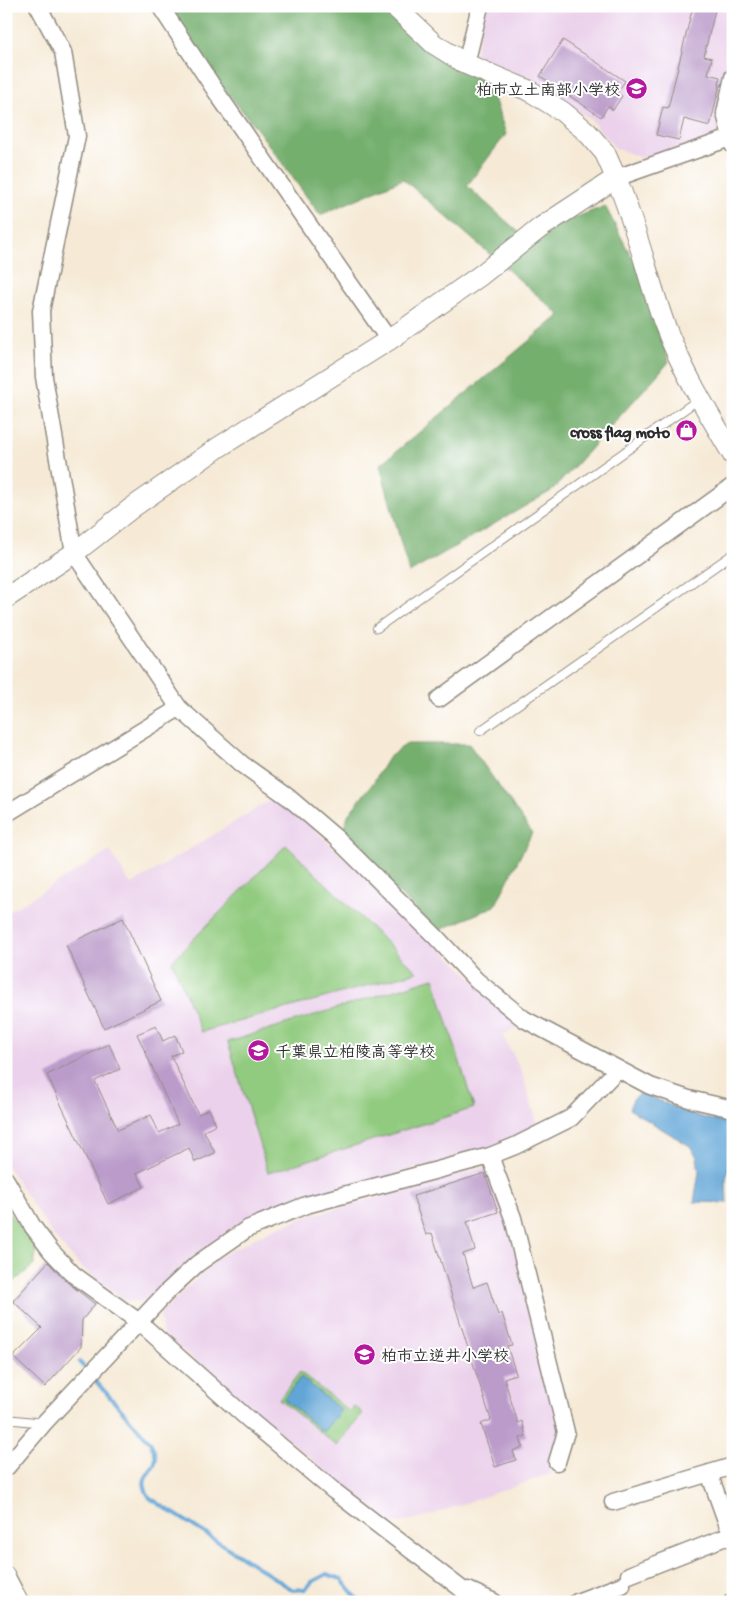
<svg xmlns="http://www.w3.org/2000/svg" width="739" height="1608" font-family="'Gochi Hand','Klee One',sans-serif">
<style>
.built{fill:#ebd1eb}
.green{fill:#91cb7f;stroke:#5e7b55}
.forest{fill:#74af6e;stroke:#506d4c}
.water{fill:#62a6d7;stroke:#466881}
.lines{fill:none;stroke-linecap:round;stroke-linejoin:round}
.stream{stroke:#62a6d7;stroke-width:4}
.building{fill:#bb9bca}
.service-casing{stroke:#908a80;stroke-width:10}
.minor-casing{stroke:#908a80;stroke-width:19}
.tertiary-casing{stroke:#908a80;stroke-width:22}
.service{stroke:#fff;stroke-width:8}
.minor{stroke:#fff;stroke-width:16}
.tertiary{stroke:#fff;stroke-width:20}
.labels{text-anchor:middle;stroke-width:4;stroke-linejoin:round;paint-order:stroke}
.poi-label{font-size:16px;font-weight:bold;fill:#2b2b2b;stroke:#fff;text-anchor:end}
</style>
<rect width="100%" height="100%" fill="#fff"/>
<filter id="ink" filterUnits="userSpaceOnUse"><feTurbulence type="fractalNoise" baseFrequency=".02" numOctaves="2"/><feDisplacementMap in="SourceGraphic" scale="10" xChannelSelector="R" yChannelSelector="G"/><feConvolveMatrix kernelMatrix="1 2 1 2 8 2 1 2 1" color-interpolation-filters="sRGB"/></filter>
<filter id="wash" filterUnits="userSpaceOnUse"><feTurbulence type="fractalNoise" baseFrequency=".0096" numOctaves="4" result="noise"/><feDisplacementMap in="SourceGraphic" scale="20" xChannelSelector="R" yChannelSelector="G"/><feGaussianBlur stdDeviation="1.12" result="paint"/><feColorMatrix in="noise" values="0 0 0 0 0 0 0 0 0 0 0 0 0 0 0 0 0 1.4 0 .05"/><feComposite in="paint" operator="in"/></filter>
<g filter="url(#wash)">
<rect width="100%" height="100%" fill="#f6ead6"/>
<path class="built" d="M 484,6 L 733,6 L 733,58 L 719,110 L 721,136 L 642,158 L 615,148 L 591,120 L 563,99 L 529,79 L 475,55 Z
M 277,796 L 323,837 L 523,1026 L 502,1035 L 520,1067 L 539,1128 L 520,1137 L 479,1151 L 273,1209 L 234,1227 L 194,1256 L 148,1302 L 126,1301 L 82,1268 L 54,1237 L 6,1164 L 6,913 L 110,851 L 131,885 Z
M 486,1167 L 506,1216 L 561,1428 L 556,1446 L 551,1447 L 550,1474 L 428,1516 L 390,1525 L 163,1334 L 160,1314 L 218,1258 L 270,1230 L 309,1216 Z"/>
<path class="green" d="M 286,845 L 417,972 L 201,1032 L 172,961 Z
M 434,978 L 474,1108 L 268,1173 L 228,1042 Z
M 6,1210 L 34,1244 L 36,1250 L 34,1265 L 6,1288 Z
M 300,1372 L 350,1412 L 354,1406 L 363,1413 L 337,1446 L 279,1399 Z"/>
<path class="forest" d="M 165,6 L 377,6 L 389,18 L 486,74 L 506,134 L 467,186 L 533,245 L 556,225 L 605,206 L 644,281 L 669,362 L 553,490 L 409,573 L 380,465 L 560,315 L 403,179 L 320,215 L 260,133 L 200,59 Z
M 406,744 L 469,744 L 532,833 L 495,906 L 438,931 L 341,839 L 348,815 L 373,783 L 388,758 Z"/>
<path class="water" d="M 641,1092 C 674,1107 696,1119 733,1123 L 733,1151 L 726,1179 L 727,1203 L 694,1202 L 699,1172 L 697,1157 L 690,1146 L 629,1109 L 633,1099 Z
M 301,1377 L 341,1410 L 323,1432 L 284,1399 Z"/>
<g class="lines">
<path class="stream" d="M 79,1362 L 88,1371
M 92,1377 L 150,1442 C 151,1445 154,1450 155,1453 C 160,1473 133,1473 150,1498 L 293,1590 L 305,1589 L 312,1582 L 327,1574 L 341,1579 L 360,1602"/>
</g>
<g id="blocks">
<path class="building" d="M 693,6 L 716,6 L 704,56 L 712,58 L 708,74 L 720,77 L 719,84 L 720,84 L 710,126 L 684,119 L 679,140 L 656,135 L 663,107 L 668,108 Z
M 563,40 L 625,81 L 617,93 L 622,96 L 613,110 L 608,106 L 601,117 L 540,76 Z
M 123,918 L 161,1001 L 104,1028 L 66,945 Z
M 156,1026 L 163,1041 L 175,1035 L 182,1051 L 171,1056 L 198,1114 L 209,1109 L 216,1125 L 204,1131 L 215,1153 L 195,1162 L 189,1148 L 137,1173 L 144,1187 L 108,1204 L 47,1075 L 109,1044 L 120,1069 L 95,1081 L 118,1130 L 151,1115 L 159,1133 L 178,1124 L 137,1034 Z
M 485,1173 L 498,1212 L 467,1222 L 475,1250 L 463,1254 L 473,1287 L 487,1282 L 498,1315 L 502,1313 L 512,1345 L 507,1346 L 516,1374 L 504,1378 L 518,1423 L 522,1421 L 526,1436 L 520,1438 L 523,1447 L 513,1451 L 516,1460 L 495,1467 L 481,1424 L 491,1420 L 432,1233 L 426,1235 L 413,1196 Z
M 48,1262 L 67,1282 L 95,1304 L 82,1320 L 81,1347 L 45,1387 L 13,1357 L 42,1328 L 13,1301 Z"/>
</g>
</g>
<g filter="url(#ink)">
<use href="#blocks" fill-opacity="0" stroke="#908a80" stroke-width="1"/>
<g class="lines">
<defs>
<path id="service" d="M 377,628 L 699,399
M 480,731 L 733,554
M 6,1419 L 44,1423"/>
<path id="minor" d="M 38,6 L 63,52 L 77,136 L 41,311 L 44,377 L 74,553 L 179,708 L 242,764 L 288,797 L 335,837 L 436,937 L 476,980 L 524,1019 L 650,1086 L 689,1099 L 733,1109
M 160,6 L 219,96 L 389,340
M 466,64 L 480,6
M 733,77 L 725,113 L 733,145
M 616,178 L 730,138
M 439,699 L 733,486
M 6,814 L 179,708
M 490,1156 L 513,1218 L 566,1432 L 557,1462
M 6,1180 L 33,1227 L 51,1251 L 74,1275 L 139,1322 L 247,1418 L 334,1491 L 459,1587 L 476,1602
M 6,1468 L 44,1423 L 168,1291 L 197,1264 L 247,1229 L 306,1205 L 490,1156 L 515,1146 L 571,1118 L 618,1069
M 709,1473 L 733,1540
M 613,1502 L 733,1466
M 6,1575 L 20,1602
M 629,1575 L 731,1535
M 468,1590 L 494,1602
M 577,1602 L 622,1585
M 732,1602 L 733,1601"/>
<path id="tertiary" d="M 616,178 C 636,225 647,275 664,323 C 681,368 708,413 733,455
M 6,598 L 74,553 L 133,507 L 219,447 L 389,340 L 481,275 L 540,228 L 616,178 L 605,153 L 587,132 L 563,112 L 530,91 L 466,64 L 434,44 L 394,6"/>
</defs>
<use href="#service" class="service-casing"/>
<use href="#minor" class="minor-casing"/>
<use href="#tertiary" class="tertiary-casing"/>
<use href="#service" class="service"/>
<use href="#minor" class="minor"/>
<use href="#tertiary" class="tertiary"/>
</g>
</g>
<defs>
<symbol id="school-disc" viewBox="-11 -11 22 22"><circle r="9.5" fill="#b5179e" stroke="#fff"/><path d="M0-5L7-2L0 1L-7-2ZM-4 1L0 2.5L4 1V4Q0 6-4 4Z" fill="#fff"/></symbol>
<symbol id="shop-disc" viewBox="-11 -11 22 22"><circle r="9.5" fill="#b5179e" stroke="#fff"/><path d="M-5-2.5h2.3a2.7 3.5 0 0 1 5.4 0H5L5.5 6h-11ZM-1.5-2.5h3a1.5 2.3 0 0 0-3 0Z" fill="#fff"/></symbol>
</defs>
<g fill-rule="evenodd">
<use href="#school-disc" x="624" y="76" width="25" height="25"/>
<use href="#shop-disc" x="674" y="418" width="25" height="25"/>
<use href="#school-disc" x="246" y="1038" width="25" height="25"/>
<use href="#school-disc" x="352" y="1342" width="25" height="25"/>
</g>
<g class="labels">
<g class="poi-label">
<text x="620" y="95">柏市立土南部小学校</text>
<text x="670" y="437">cross flag moto</text>
<text x="275" y="1057" text-anchor="start">千葉県立柏陵高等学校</text>
<text x="381" y="1361" text-anchor="start">柏市立逆井小学校</text>
</g>
</g>
<rect width="739" height="1608" fill="none" stroke="#fff" stroke-width="25"/>
</svg>
